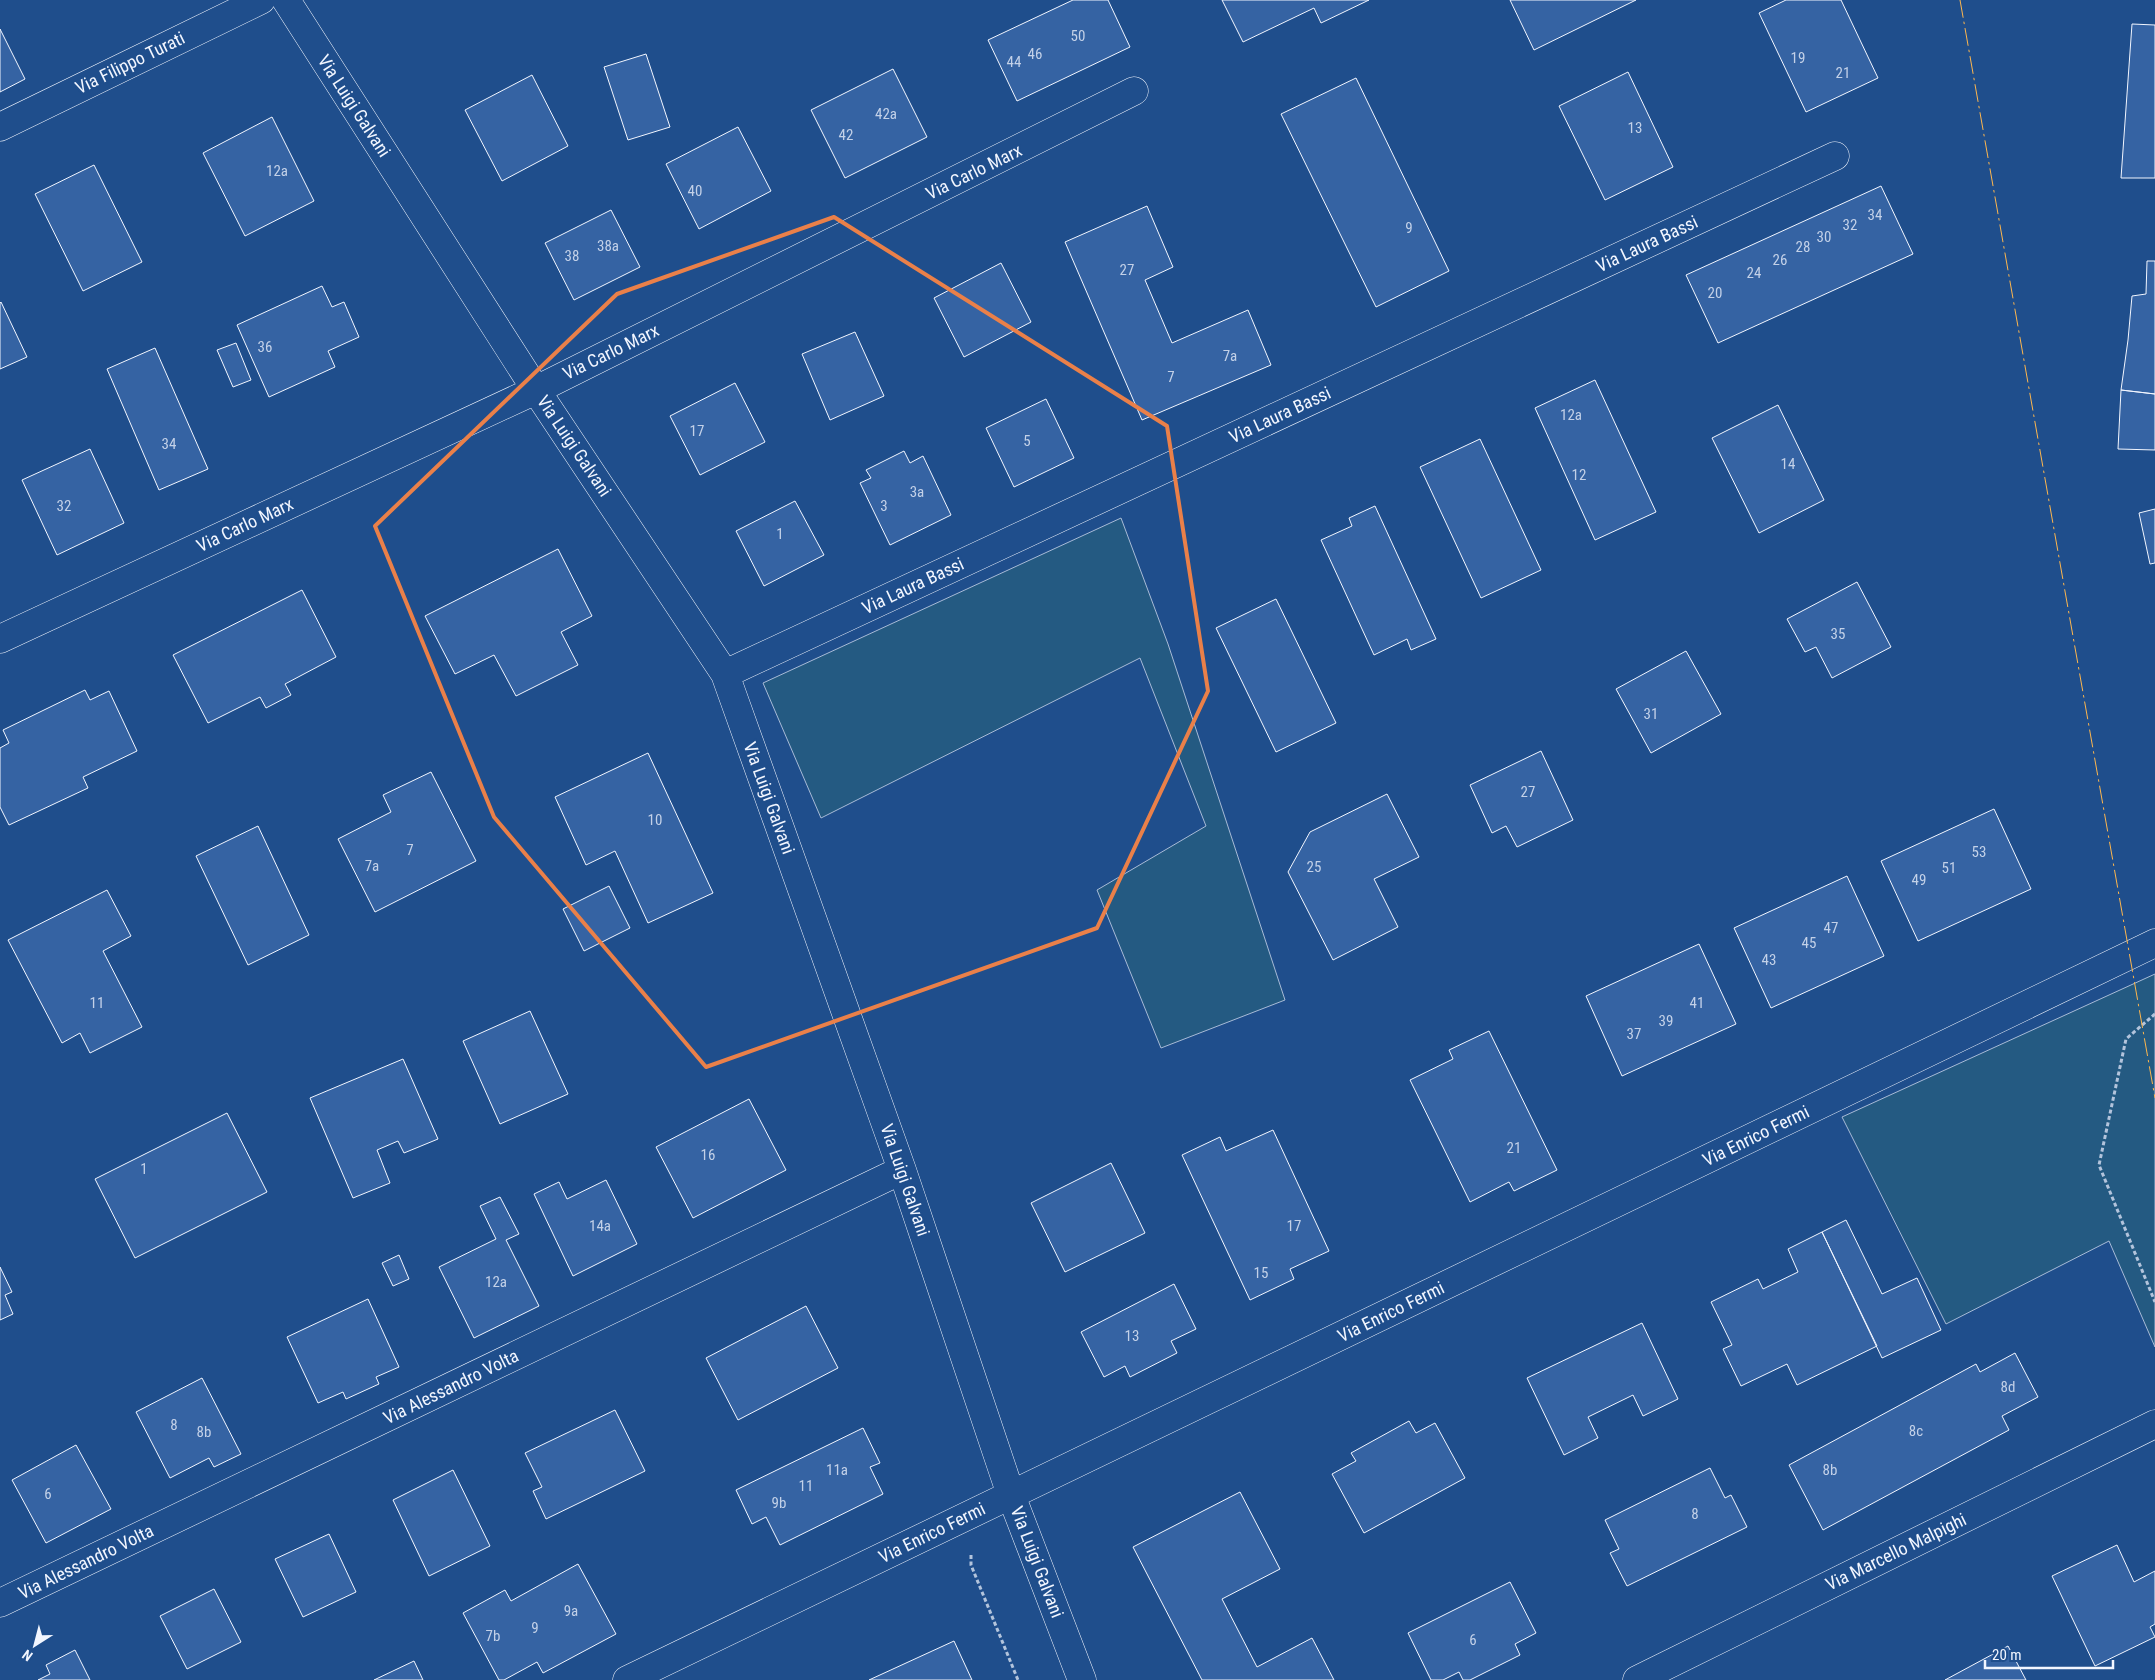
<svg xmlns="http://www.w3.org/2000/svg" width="2155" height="1680" font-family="'Roboto Condensed',sans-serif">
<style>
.green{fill:#245a82;stroke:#a8bbd7}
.building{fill:#3563a3;stroke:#f2f6ff}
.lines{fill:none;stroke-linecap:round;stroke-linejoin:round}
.minor-casing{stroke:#f2f6ff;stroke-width:29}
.path{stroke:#b3c4dc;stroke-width:3;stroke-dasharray:4 2.5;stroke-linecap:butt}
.minor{stroke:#1f4e8c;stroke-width:28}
.power{stroke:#ffb74d;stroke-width:1;stroke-dasharray:18 4 2.5 4;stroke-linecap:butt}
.marked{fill:none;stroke:#ea8049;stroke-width:4;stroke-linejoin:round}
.labels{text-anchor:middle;stroke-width:4;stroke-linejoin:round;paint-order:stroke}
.number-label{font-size:15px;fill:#c3d1e8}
.street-label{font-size:18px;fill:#f2f6ff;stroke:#1f4e8c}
</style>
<rect width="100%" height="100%" fill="#1f4e8c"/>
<path class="green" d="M 1121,518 L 1168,644 L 1285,1000 L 1161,1048 L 1097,890 L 1206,826 L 1140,658 L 821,818 L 763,683 Z
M 2155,974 L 2155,1347 L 2109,1241 L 1946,1324 L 1842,1117 Z"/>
<path class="building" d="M 1073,0 L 1108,0 L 1130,47 L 1017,101 L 988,40 Z
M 1222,0 L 1369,0 L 1321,23 L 1314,8 L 1243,42 Z
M 1510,0 L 1636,0 L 1534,50 Z
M 1786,0 L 1841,0 L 1878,78 L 1806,112 L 1759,13 Z
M 2132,24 L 2155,25 L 2155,178 L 2121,178 Z
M 0,29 L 25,79 L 0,92 Z
M 646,54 L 670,127 L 628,140 L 604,67 Z
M 893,69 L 927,137 L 845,178 L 811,110 Z
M 1628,72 L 1673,167 L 1605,200 L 1559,106 Z
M 532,75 L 568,146 L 502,181 L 465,110 Z
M 1356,78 L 1449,271 L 1376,307 L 1281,114 Z
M 272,117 L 314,201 L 245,236 L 203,153 Z
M 738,127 L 771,191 L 699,229 L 666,164 Z
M 94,165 L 142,262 L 83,291 L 35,194 Z
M 1881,186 L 1913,254 L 1718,343 L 1686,275 Z
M 1147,206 L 1173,267 L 1145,280 L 1172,343 L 1248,310 L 1271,365 L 1142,420 L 1065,242 Z
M 611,210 L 640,267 L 574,300 L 545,243 Z
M 2147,261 L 2155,261 L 2155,394 L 2121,390 L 2128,340 L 2132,296 L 2146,294 Z
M 1001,263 L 1031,322 L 964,357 L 934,298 Z
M 322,286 L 332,307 L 344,302 L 359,337 L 328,351 L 335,367 L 269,397 L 237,325 Z
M 1,302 L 27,357 L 0,369 L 0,303 Z
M 855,332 L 884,396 L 830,420 L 802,354 Z
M 236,343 L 251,380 L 233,387 L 217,350 Z
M 155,348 L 208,469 L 159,490 L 107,369 Z
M 1595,380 L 1656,512 L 1595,540 L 1535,408 Z
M 735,383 L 765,442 L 700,475 L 670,416 Z
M 2121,390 L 2155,394 L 2155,450 L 2118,449 Z
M 1046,399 L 1074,458 L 1014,487 L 986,428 Z
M 1778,405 L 1824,500 L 1759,533 L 1712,438 Z
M 1480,439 L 1541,570 L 1481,598 L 1420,467 Z
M 90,449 L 124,523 L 57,555 L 22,480 Z
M 904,451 L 910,463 L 923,456 L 951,515 L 890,545 L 860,483 L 871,478 L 866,470 Z
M 795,501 L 824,555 L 764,586 L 736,531 Z
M 1375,506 L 1436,639 L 1411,650 L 1407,639 L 1374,655 L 1321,540 L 1352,526 L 1349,518 Z
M 2155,509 L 2155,563 L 2150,564 L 2139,513 Z
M 558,549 L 592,616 L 561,632 L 578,665 L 516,696 L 494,655 L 455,674 L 425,616 Z
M 1857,582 L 1891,647 L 1832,678 L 1816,647 L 1805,652 L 1787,619 Z
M 302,590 L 336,657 L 285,684 L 291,695 L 266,708 L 260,697 L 208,723 L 173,655 Z
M 1276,599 L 1336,723 L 1276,752 L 1216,628 Z
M 1686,651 L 1721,714 L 1651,753 L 1616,689 Z
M 85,690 L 90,700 L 109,691 L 137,751 L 83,777 L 88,788 L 9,825 L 0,807 L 0,748 L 9,743 L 3,730 Z
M 1541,751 L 1573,820 L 1517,847 L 1506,826 L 1492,833 L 1470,785 Z
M 648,753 L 713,893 L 648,923 L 615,851 L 586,865 L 555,797 Z
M 431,772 L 476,861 L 375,912 L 338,839 L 391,812 L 383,795 Z
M 1387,794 L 1419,857 L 1374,879 L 1398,927 L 1333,960 L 1288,872 L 1310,832 Z
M 1994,809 L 2031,889 L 1918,941 L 1881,861 Z
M 258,826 L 309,935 L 248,965 L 196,856 Z
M 1847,876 L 1884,956 L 1771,1008 L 1734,928 Z
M 609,886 L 630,928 L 584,951 L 563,909 Z
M 107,890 L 131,936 L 103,951 L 142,1027 L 90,1053 L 80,1033 L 62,1043 L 8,940 Z
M 1699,944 L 1736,1024 L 1622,1076 L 1586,996 Z
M 530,1011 L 568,1094 L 500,1124 L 463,1041 Z
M 1489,1031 L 1557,1170 L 1514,1191 L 1509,1182 L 1470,1202 L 1410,1080 L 1453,1059 L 1449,1050 Z
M 403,1059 L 438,1139 L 404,1153 L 398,1141 L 377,1150 L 390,1183 L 353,1198 L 310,1098 Z
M 749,1099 L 786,1170 L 693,1218 L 656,1147 Z
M 227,1113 L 267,1192 L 135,1258 L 95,1179 Z
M 1273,1130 L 1329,1251 L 1290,1269 L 1294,1279 L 1250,1300 L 1182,1155 L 1220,1137 L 1226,1151 Z
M 1111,1163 L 1145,1233 L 1065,1272 L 1031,1203 Z
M 606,1180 L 637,1244 L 573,1276 L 534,1194 L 559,1182 L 567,1199 Z
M 500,1197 L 519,1234 L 506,1240 L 539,1306 L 474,1338 L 439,1267 L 496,1239 L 480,1206 Z
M 1846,1220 L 1882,1294 L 1917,1278 L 1941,1330 L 1882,1358 L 1822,1232 Z
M 1822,1232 L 1877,1346 L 1797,1385 L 1787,1364 L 1741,1386 L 1723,1349 L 1732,1345 L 1711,1302 L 1758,1279 L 1763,1289 L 1798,1272 L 1788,1249 Z
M 399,1255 L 409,1279 L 393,1286 L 382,1263 Z
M 0,1267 L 12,1292 L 5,1295 L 13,1314 L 0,1320 Z
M 1174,1284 L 1196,1329 L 1171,1341 L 1177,1353 L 1130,1377 L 1125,1366 L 1104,1377 L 1081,1332 Z
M 368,1299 L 399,1367 L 376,1377 L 379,1384 L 346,1399 L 343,1392 L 318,1403 L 287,1337 Z
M 806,1306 L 838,1368 L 738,1420 L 706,1358 Z
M 1642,1323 L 1678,1399 L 1643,1416 L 1633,1395 L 1588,1417 L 1598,1438 L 1564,1455 L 1527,1378 Z
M 2015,1353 L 2038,1397 L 2002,1416 L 2009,1430 L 1823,1530 L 1789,1465 L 1976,1364 L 1980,1372 Z
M 202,1378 L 241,1454 L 214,1467 L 209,1458 L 170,1478 L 136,1412 Z
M 615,1410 L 645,1471 L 546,1519 L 533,1491 L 542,1487 L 525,1453 Z
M 1409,1421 L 1416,1433 L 1435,1423 L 1465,1478 L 1364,1533 L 1332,1474 L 1356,1461 L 1351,1453 Z
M 863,1428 L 880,1463 L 870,1467 L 883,1494 L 780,1545 L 766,1517 L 752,1524 L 736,1490 Z
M 76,1445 L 111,1509 L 46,1543 L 12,1480 Z
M 1710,1468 L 1725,1498 L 1731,1495 L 1747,1527 L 1627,1586 L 1610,1553 L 1619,1549 L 1605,1520 Z
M 453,1470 L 490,1546 L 429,1576 L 393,1500 Z
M 1240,1492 L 1280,1569 L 1222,1599 L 1257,1667 L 1312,1638 L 1334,1680 L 1202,1680 L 1133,1547 Z
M 329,1534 L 356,1592 L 303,1617 L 275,1559 Z
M 2117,1545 L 2134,1582 L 2155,1571 L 2155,1624 L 2150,1627 L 2155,1637 L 2095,1666 L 2052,1576 Z
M 578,1564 L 616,1634 L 543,1673 L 537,1662 L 504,1680 L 499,1680 L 463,1613 L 505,1590 L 511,1601 Z
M 1510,1582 L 1536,1633 L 1515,1644 L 1520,1655 L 1470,1680 L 1463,1680 L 1459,1672 L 1443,1680 L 1431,1680 L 1408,1633 Z
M 214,1589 L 241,1642 L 187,1669 L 160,1616 Z
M 954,1641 L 972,1680 L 869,1680 Z
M 2008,1646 L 2026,1680 L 1945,1680 Z
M 75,1650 L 90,1680 L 38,1680 L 50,1674 L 46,1665 Z
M 414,1661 L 423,1680 L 374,1680 Z"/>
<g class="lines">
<defs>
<path id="minor" d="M 286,0 L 536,390 L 725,674 L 902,1170 L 1011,1495 L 1082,1680
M 0,127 L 261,0
M 0,639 L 536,390 L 1134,91
M 725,674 L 1835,156
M 0,1603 L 902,1170
M 627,1680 L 2155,943
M 1637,1680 L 2155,1424"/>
</defs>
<use href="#minor" class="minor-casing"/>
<path class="path" d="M 2155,1014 L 2126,1039 L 2099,1165 L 2155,1302
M 971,1555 L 971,1565 L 1018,1680"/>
<use href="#minor" class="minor"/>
<path class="power" d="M 1960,0 L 2155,1098"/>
</g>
<path class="marked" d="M 834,217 L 1167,426 L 1208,691 L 1097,928 L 706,1067 L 494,817 L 375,526 L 617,294 Z"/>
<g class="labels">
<g class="number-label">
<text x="1078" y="41">50</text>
<text x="1035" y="59">46</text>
<text x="1798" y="63">19</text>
<text x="1014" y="67">44</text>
<text x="1843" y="78">21</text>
<text x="886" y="119">42a</text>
<text x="1635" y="133">13</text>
<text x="846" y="140">42</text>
<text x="277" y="176">12a</text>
<text x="695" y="196">40</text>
<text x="1875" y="220">34</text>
<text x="1850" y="230">32</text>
<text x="1409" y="233">9</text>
<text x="1824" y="242">30</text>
<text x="608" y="251">38a</text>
<text x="1803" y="252">28</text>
<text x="572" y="261">38</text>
<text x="1780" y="265">26</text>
<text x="1127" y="275">27</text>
<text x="1754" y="278">24</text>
<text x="1715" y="298">20</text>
<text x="265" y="352">36</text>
<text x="1230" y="361">7a</text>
<text x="1171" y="382">7</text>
<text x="1571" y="420">12a</text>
<text x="697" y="436">17</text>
<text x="1027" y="446">5</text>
<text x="169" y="449">34</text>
<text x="1788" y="469">14</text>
<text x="1579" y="480">12</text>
<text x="917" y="497">3a</text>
<text x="64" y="511">32</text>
<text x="884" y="511">3</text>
<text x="780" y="539">1</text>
<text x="1838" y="639">35</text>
<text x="1651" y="719">31</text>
<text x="1528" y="797">27</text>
<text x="655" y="825">10</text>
<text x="410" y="855">7</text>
<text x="1979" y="857">53</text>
<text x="372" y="871">7a</text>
<text x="1314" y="872">25</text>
<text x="1949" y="873">51</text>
<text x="1919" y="885">49</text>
<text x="1831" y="933">47</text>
<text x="1809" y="948">45</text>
<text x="1769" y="965">43</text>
<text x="97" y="1008">11</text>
<text x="1697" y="1008">41</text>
<text x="1666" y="1026">39</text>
<text x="1634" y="1039">37</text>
<text x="1514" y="1153">21</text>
<text x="708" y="1160">16</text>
<text x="144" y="1174">1</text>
<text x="600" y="1231">14a</text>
<text x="1294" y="1231">17</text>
<text x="1261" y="1278">15</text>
<text x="496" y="1287">12a</text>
<text x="1132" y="1341">13</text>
<text x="2008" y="1392">8d</text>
<text x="174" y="1430">8</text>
<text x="1916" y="1436">8c</text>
<text x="204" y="1437">8b</text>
<text x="837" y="1475">11a</text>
<text x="1830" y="1475">8b</text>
<text x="806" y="1491">11</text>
<text x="48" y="1499">6</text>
<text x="779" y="1508">9b</text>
<text x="1695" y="1519">8</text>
<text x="571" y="1616">9a</text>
<text x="535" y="1633">9</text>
<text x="493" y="1641">7b</text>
<text x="1473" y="1645">6</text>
</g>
<g class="street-label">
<text transform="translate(130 63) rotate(-26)" y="6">Via Filippo Turati</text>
<text transform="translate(354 106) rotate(57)" y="6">Via Luigi Galvani</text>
<text transform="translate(974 172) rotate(-26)" y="6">Via Carlo Marx</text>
<text transform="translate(1647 244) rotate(-25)" y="6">Via Laura Bassi</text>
<text transform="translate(611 352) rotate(-26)" y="6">Via Carlo Marx</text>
<text transform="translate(1280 415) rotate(-25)" y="6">Via Laura Bassi</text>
<text transform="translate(574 446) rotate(56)" y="6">Via Luigi Galvani</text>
<text transform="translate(245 525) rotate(-25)" y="6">Via Carlo Marx</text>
<text transform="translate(913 586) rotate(-25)" y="6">Via Laura Bassi</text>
<text transform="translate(769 798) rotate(70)" y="6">Via Luigi Galvani</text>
<text transform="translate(1756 1136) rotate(-26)" y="6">Via Enrico Fermi</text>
<text transform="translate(905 1180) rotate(71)" y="6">Via Luigi Galvani</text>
<text transform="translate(1391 1312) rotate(-26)" y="6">Via Enrico Fermi</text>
<text transform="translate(451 1387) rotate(-26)" y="6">Via Alessandro Volta</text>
<text transform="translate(932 1533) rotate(-26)" y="6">Via Enrico Fermi</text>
<text transform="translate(1896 1552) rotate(-26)" y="6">Via Marcello Malpighi</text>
<text transform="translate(86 1562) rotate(-26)" y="6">Via Alessandro Volta</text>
<text transform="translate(1037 1562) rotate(69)" y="6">Via Luigi Galvani</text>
</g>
</g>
<g transform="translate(35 1645) rotate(216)" stroke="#1f4e8c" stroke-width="4" paint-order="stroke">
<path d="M0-4L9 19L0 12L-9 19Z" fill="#f2f6ff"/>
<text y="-8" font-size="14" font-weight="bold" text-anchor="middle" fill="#f2f6ff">N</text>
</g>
<path d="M1985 1660v8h128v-8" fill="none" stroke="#f2f6ff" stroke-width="2.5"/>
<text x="1992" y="1660" font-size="15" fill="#f2f6ff" stroke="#1f4e8c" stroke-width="4" paint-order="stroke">20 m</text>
</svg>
